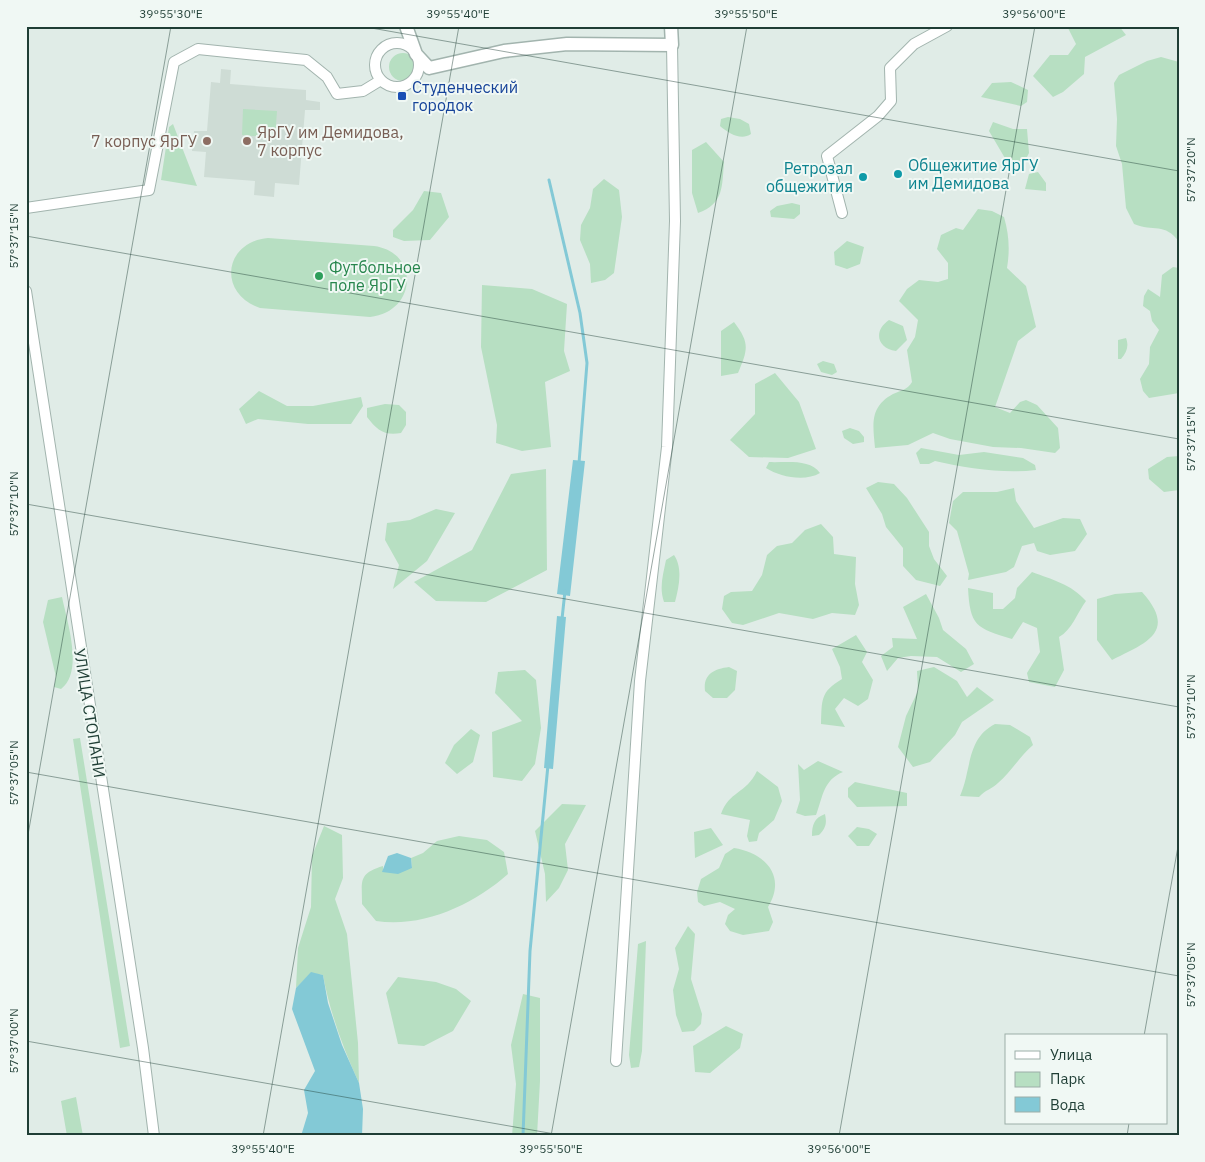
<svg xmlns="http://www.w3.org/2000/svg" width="1205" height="1162" font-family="'IBM Plex Sans',sans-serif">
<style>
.built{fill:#cedcd5}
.green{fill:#b7dfc2}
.water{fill:#83c9d6}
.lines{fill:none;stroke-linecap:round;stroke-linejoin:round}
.stream{stroke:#83c9d6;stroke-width:3}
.minor-casing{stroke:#a2b4ae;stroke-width:12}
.tertiary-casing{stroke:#a2b4ae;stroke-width:15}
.minor{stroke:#fff;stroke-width:10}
.tertiary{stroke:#fff;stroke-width:12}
.ticks{fill:none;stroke:#1f3e35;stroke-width:1;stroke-opacity:0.45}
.transit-dot{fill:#1a4fb4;stroke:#f0f8f4;stroke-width:2}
.education-dot{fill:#8d6e63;stroke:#f0f8f4;stroke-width:2}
.culture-dot{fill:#0f9aa8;stroke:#f0f8f4;stroke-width:2}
.leisure-dot{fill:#2e9e5b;stroke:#f0f8f4;stroke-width:2}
.labels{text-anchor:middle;stroke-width:4;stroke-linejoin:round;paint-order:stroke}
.transit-label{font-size:16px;fill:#164399;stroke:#f0f8f4;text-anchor:start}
.education-label{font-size:16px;fill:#785e54;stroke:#f0f8f4;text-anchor:start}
.culture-label{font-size:16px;fill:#0d838f;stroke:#f0f8f4;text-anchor:start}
.leisure-label{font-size:16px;fill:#27864d;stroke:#f0f8f4;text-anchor:start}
.street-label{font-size:16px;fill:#1f3e35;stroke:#f0f8f4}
.neatline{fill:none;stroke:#1f3e35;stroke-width:2}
.ticks-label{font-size:12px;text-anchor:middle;fill:#1f3e35}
</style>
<rect width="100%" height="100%" fill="#e0ece7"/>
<path class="built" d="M 221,69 L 231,70 L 230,84 L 306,90 L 306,100 L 320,102 L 320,110 L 305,110 L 299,185 L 275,183 L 274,197 L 254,195 L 255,181 L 204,177 L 206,152 L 192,151 L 194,131 L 207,131 L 211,82 L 220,83 Z"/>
<path class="green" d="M 1067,26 L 1119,26 L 1126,35 L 1085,57 L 1084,74 L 1063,92 L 1053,97 L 1033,76 L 1050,55 L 1068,55 L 1076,44 Z
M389 67a14 14 0 1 1 28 0a14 14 0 1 1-28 0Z
M 1161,57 L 1179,62 L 1179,242 C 1165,222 1153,232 1134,224 L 1126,208 L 1122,164 L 1116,146 L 1117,119 L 1114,83 L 1119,75 L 1147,61 Z
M 1011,82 L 1028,90 L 1027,102 L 1021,106 L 981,97 L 992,83 Z
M 243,109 L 277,111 L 275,138 L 242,135 Z
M 728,117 L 740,119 L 749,124 L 751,134 C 741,141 728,133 720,126 L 721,119 Z
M 993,122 L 1013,129 L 1027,129 L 1029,153 L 1025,161 L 1009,165 L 989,131 Z
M 173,124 L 197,186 L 161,180 L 169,127 Z
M 706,142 L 724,162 C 722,186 724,204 698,213 L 692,193 L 692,150 Z
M 1038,172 L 1046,183 L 1046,191 L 1025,189 L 1029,174 Z
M 604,179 L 619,190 L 622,217 L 614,273 L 605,280 L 591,283 L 590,264 L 580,240 L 581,225 L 590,208 L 593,189 Z
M 424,191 L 441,193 L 449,217 L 430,240 L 404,241 L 393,237 L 393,230 L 413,210 Z
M 792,203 L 800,205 L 800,214 L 794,219 L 771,217 L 770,211 L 777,206 Z
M 978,209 L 992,211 L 1004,217 C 1009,234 1010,250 1007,268 L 1026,286 L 1036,327 L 1018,341 L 995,407 L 1010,413 L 1020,402 L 1026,400 L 1037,405 L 1058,428 L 1060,448 L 1055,453 L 1021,448 L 993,447 L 950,439 L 933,433 L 908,445 L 875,448 C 873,425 869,407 893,394 C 902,390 907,390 912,382 L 907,350 L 915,337 L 918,320 L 899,301 L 907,289 L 919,280 L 938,282 L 948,279 L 948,263 L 937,249 L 941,235 L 956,228 L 963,230 Z
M 268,238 L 374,246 C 420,252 417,312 370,317 L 260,308 C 217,293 224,242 268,238 Z
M 847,241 L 864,247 L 860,264 L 847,269 L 835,265 L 834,252 Z
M 1173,267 L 1179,268 L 1179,393 L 1149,398 L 1143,391 L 1140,379 L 1149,364 L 1150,347 L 1159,330 L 1152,321 L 1150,311 L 1143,306 L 1144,296 L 1148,289 L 1160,297 L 1162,275 Z
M 482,285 L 532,289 L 567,304 L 564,351 L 570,371 L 545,382 L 551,447 L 522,451 L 496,443 L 497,425 L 481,347 Z
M 889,320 L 903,326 L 907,340 L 896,351 C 877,348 873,331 889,320 Z
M 734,322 C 750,343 748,349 738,373 L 721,376 L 721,331 Z
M 1126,338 C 1129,346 1127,352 1121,359 L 1118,359 L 1118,340 Z
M 823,361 L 834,364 L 837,372 L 832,375 L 821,372 L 817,364 Z
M 775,373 L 799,402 L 816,449 L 788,458 L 749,457 L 730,440 L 755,414 L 755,384 Z
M 259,391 L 287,406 L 313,406 L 361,397 L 363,406 L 351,424 L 308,424 L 258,419 L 246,424 L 239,409 Z
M 385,404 L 399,405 L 406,412 L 406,425 L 401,433 C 384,436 377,430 367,417 L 367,408 Z
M 850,428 L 859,431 L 864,437 L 864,442 L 853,444 L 844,438 L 842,431 Z
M 921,448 L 959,455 L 984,452 L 1023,458 L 1035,465 L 1036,470 C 1004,474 966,468 935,461 L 929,464 L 920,464 L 916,453 Z
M 1179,456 L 1179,490 L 1164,492 L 1149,479 L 1148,469 L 1167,457 Z
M 769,462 C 784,463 810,458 820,473 C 805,482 780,477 766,468 Z
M 546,469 L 547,570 L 486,602 L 436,601 L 414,582 L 472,550 L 511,474 Z
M 878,482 L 894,484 L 907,498 L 929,532 L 929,546 L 934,559 L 947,576 L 940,586 L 916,580 L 903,566 L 903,548 L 886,527 L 882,514 L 866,488 Z
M 1014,488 L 1016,501 L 1034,528 L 1063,518 L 1080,519 L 1087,534 L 1075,551 L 1050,555 L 1037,551 L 1034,543 L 1022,546 L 1014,567 L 1006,572 L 968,580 L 969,574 L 957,531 L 949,523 L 953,501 L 963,492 L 997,492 Z
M 436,509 L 455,513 L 427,561 L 393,589 L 399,565 L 385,540 L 387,523 L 410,520 Z
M 821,524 L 833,537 L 834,554 L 856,557 L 855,584 L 859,605 L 855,615 L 832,613 L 813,619 L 779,613 L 743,625 L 732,623 L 722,609 L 724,596 L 731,592 L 752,591 L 762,575 L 767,555 L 777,546 L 792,543 L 805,530 Z
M 674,555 C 683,568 679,587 675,602 L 664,602 C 659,588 663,575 666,560 Z
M 1032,572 C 1053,580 1071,584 1086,601 C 1077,613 1072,630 1059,637 L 1064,670 L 1055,687 L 1029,682 L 1027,673 L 1040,652 L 1037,628 L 1023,622 L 1012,639 C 976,628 970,626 968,588 L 993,593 L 993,609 L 1003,609 L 1015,598 L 1017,588 Z
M 1142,592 C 1178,632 1146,643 1112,660 L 1097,640 L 1097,599 L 1115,594 Z
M 926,594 L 939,618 L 943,630 L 966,649 L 974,664 L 961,672 L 937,657 L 911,656 L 898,658 L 887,671 L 881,656 L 893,647 L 892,638 L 917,639 L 903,607 Z
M 62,597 C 67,621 84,672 61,689 L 54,687 L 56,677 L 43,622 L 48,600 Z
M 856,635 L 867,652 L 862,662 L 873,680 L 868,699 L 858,706 L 844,698 L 835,709 L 845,727 L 821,724 C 822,700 820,692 842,679 L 840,667 L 832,649 Z
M 729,667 L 737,671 L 735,690 L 727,698 L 713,698 L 705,691 C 703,675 713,669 729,667 Z
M 934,667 L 957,681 L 967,697 L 977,687 L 994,700 L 962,722 L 955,735 L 930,762 L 913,767 L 898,747 L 906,716 L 918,691 L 917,671 Z
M 525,670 L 536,680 L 541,728 L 535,764 L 522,781 L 493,777 L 492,732 L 522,721 L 495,693 L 498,672 Z
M 995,724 L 1010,725 L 1030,737 L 1033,745 C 1020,756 1011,772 998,783 C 992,789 985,790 979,797 L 960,796 C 972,769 966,739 995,724 Z
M 471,729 L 480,735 L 473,762 L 457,774 L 445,763 L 454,745 Z
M 80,738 L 130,1046 L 120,1048 L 73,739 Z
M 818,761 L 843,772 C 823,780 823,797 816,815 L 805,816 L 796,813 L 800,800 L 798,764 L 804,770 Z
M 757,771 L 778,787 L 782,801 L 774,820 L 759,833 L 757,841 L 749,842 L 747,836 L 750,820 L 721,814 C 729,791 746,794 757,771 Z
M 855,782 L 907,793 L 907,806 L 857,807 L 848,797 L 848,788 Z
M 562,804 L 586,805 L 565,844 L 568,870 L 559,888 L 546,902 L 545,874 L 535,831 Z
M 825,814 C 827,823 826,828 819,835 L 812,836 C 812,825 814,818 825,814 Z
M 324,826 L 342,835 L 343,878 L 335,899 L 347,934 L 358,1043 L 359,1083 C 343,1048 330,1013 323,975 L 311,973 L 296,988 L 298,948 L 311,907 L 312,856 Z
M 857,827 L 869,829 L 877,834 L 869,846 L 857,846 L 848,836 Z
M 711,828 L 723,845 L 695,858 L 694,832 Z
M 459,836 L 487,840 L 504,852 L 508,874 C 473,905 423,928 376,921 L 362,904 C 362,880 358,874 383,866 L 383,872 L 412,868 L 411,858 L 423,853 L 437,841 Z
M 734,848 C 765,853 787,876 768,907 L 773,922 L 769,931 L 743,935 L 730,931 L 725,924 L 728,915 L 735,909 L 720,902 L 704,906 L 698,902 L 697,892 L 701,879 L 719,868 L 725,854 Z
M 688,926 L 695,934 L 691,979 L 702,1014 L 701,1024 L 694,1031 L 682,1032 L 676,1015 L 673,990 L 679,969 L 675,948 Z
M 646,941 L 642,1051 L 639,1067 L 631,1068 L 629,1055 L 638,944 Z
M 398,977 L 436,982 L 456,989 L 471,1001 L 453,1031 L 424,1046 L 398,1044 L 386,993 Z
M 523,994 L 540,998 L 540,1081 L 537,1136 L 512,1136 L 516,1084 L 511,1045 Z
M 726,1026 L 743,1034 L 740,1048 L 710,1073 L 695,1072 L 693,1046 Z
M 76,1097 L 83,1136 L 67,1136 L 61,1101 Z"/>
<path class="water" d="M 573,460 L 585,461 L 570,596 L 557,594 Z
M 557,616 L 566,617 L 553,769 L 544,768 Z
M 397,853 L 411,858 L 412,868 L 398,874 L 382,872 L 388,856 Z
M 311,972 L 323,975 L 328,1003 L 342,1045 L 359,1083 L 363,1109 L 362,1136 L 301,1136 L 308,1113 L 304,1090 L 315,1071 L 292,1009 L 296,988 Z"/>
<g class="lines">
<path class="stream" d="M 549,180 L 580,313 L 587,363 L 579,463
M 562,619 L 565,591
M 523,1136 L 530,951 L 548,765"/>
<defs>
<path id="minor" d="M375 65a22 22 0 1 1 44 0a22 22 0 1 1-44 0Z
M 26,208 L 149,190 L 174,62 L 198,49 L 306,60 L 327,77 L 337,94 L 363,91 L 381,80
M 842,213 L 827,156 L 878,116 L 891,101 L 890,68 L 914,44 L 947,26
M 26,291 L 143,1048 L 154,1136
M 616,1061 L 640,681 L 667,447 L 675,221 L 672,45"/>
<path id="tertiary" d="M 406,26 L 416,54 L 429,68 L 504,51 L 567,44 L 672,45 L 671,26"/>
</defs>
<use href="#minor" class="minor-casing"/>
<use href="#tertiary" class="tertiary-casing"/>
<use href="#minor" class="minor"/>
<use href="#tertiary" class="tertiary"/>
</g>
<path class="ticks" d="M 360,26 L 1179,171M 26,236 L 1179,439M 26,504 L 1179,707M 26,772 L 1179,976M 26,846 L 171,26M 1144,1036 L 1179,841M 26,1041 L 566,1136M 263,1136 L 459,26M 551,1136 L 747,26M 839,1136 L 1035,26M 1127,1136 L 1129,1123"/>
<rect class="transit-dot" x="397" y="91" width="10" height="10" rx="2.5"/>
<g class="education-dot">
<circle cx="207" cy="141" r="5"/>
<circle cx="247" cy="141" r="5"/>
</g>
<g class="culture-dot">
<circle cx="898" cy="174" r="5"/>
<circle cx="863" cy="177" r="5"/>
</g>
<circle class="leisure-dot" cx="319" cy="276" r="5"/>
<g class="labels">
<g class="transit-label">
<text x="412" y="93">Студенческий<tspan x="412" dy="18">городок</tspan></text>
</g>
<g class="education-label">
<text x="257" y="138">ЯрГУ им Демидова,<tspan x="257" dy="18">7 корпус</tspan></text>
<text x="197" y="147" text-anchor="end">7 корпус ЯрГУ</text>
</g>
<g class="culture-label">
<text x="908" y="171">Общежитие ЯрГУ<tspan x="908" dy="18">им Демидова</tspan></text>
<text x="853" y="174" text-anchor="end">Ретрозал<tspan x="853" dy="18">общежития</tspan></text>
</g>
<g class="leisure-label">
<text x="329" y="273">Футбольное<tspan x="329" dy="18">поле ЯрГУ</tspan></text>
</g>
<g class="street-label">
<text transform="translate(90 713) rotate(81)" y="6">УЛИЦА СТОПАНИ</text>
</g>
</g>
<rect width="1205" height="1162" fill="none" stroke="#f0f8f4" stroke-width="55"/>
<rect x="1005" y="1034" width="162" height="90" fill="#f0f8f4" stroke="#9caea8"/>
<rect x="1015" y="1051" width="25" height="8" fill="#ffffff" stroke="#9caea8"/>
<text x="1050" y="1060" font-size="15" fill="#1f3e35">Улица</text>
<rect x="1015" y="1072" width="25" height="15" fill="#b7dfc2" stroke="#9caea8"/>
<text x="1050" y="1084" font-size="15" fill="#1f3e35">Парк</text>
<rect x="1015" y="1097" width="25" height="15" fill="#83c9d6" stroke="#9caea8"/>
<text x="1050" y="1110" font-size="15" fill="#1f3e35">Вода</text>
<rect x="28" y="28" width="1150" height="1106" class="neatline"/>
<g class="ticks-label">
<text x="171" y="18">39°55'30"E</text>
<text x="458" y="18">39°55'40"E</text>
<text x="746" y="18">39°55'50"E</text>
<text x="1034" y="18">39°56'00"E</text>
<text transform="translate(1191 170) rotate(-90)" y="4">57°37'20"N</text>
<text transform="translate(14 236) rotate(-90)" y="4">57°37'15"N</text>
<text transform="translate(1191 439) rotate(-90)" y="4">57°37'15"N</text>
<text transform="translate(14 504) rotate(-90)" y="4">57°37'10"N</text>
<text transform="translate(1191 707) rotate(-90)" y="4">57°37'10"N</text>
<text transform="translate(14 773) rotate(-90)" y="4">57°37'05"N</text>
<text transform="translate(1191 975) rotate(-90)" y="4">57°37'05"N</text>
<text transform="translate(14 1041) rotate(-90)" y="4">57°37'00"N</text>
<text x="263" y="1153">39°55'40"E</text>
<text x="551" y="1153">39°55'50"E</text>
<text x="839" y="1153">39°56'00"E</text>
</g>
</svg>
